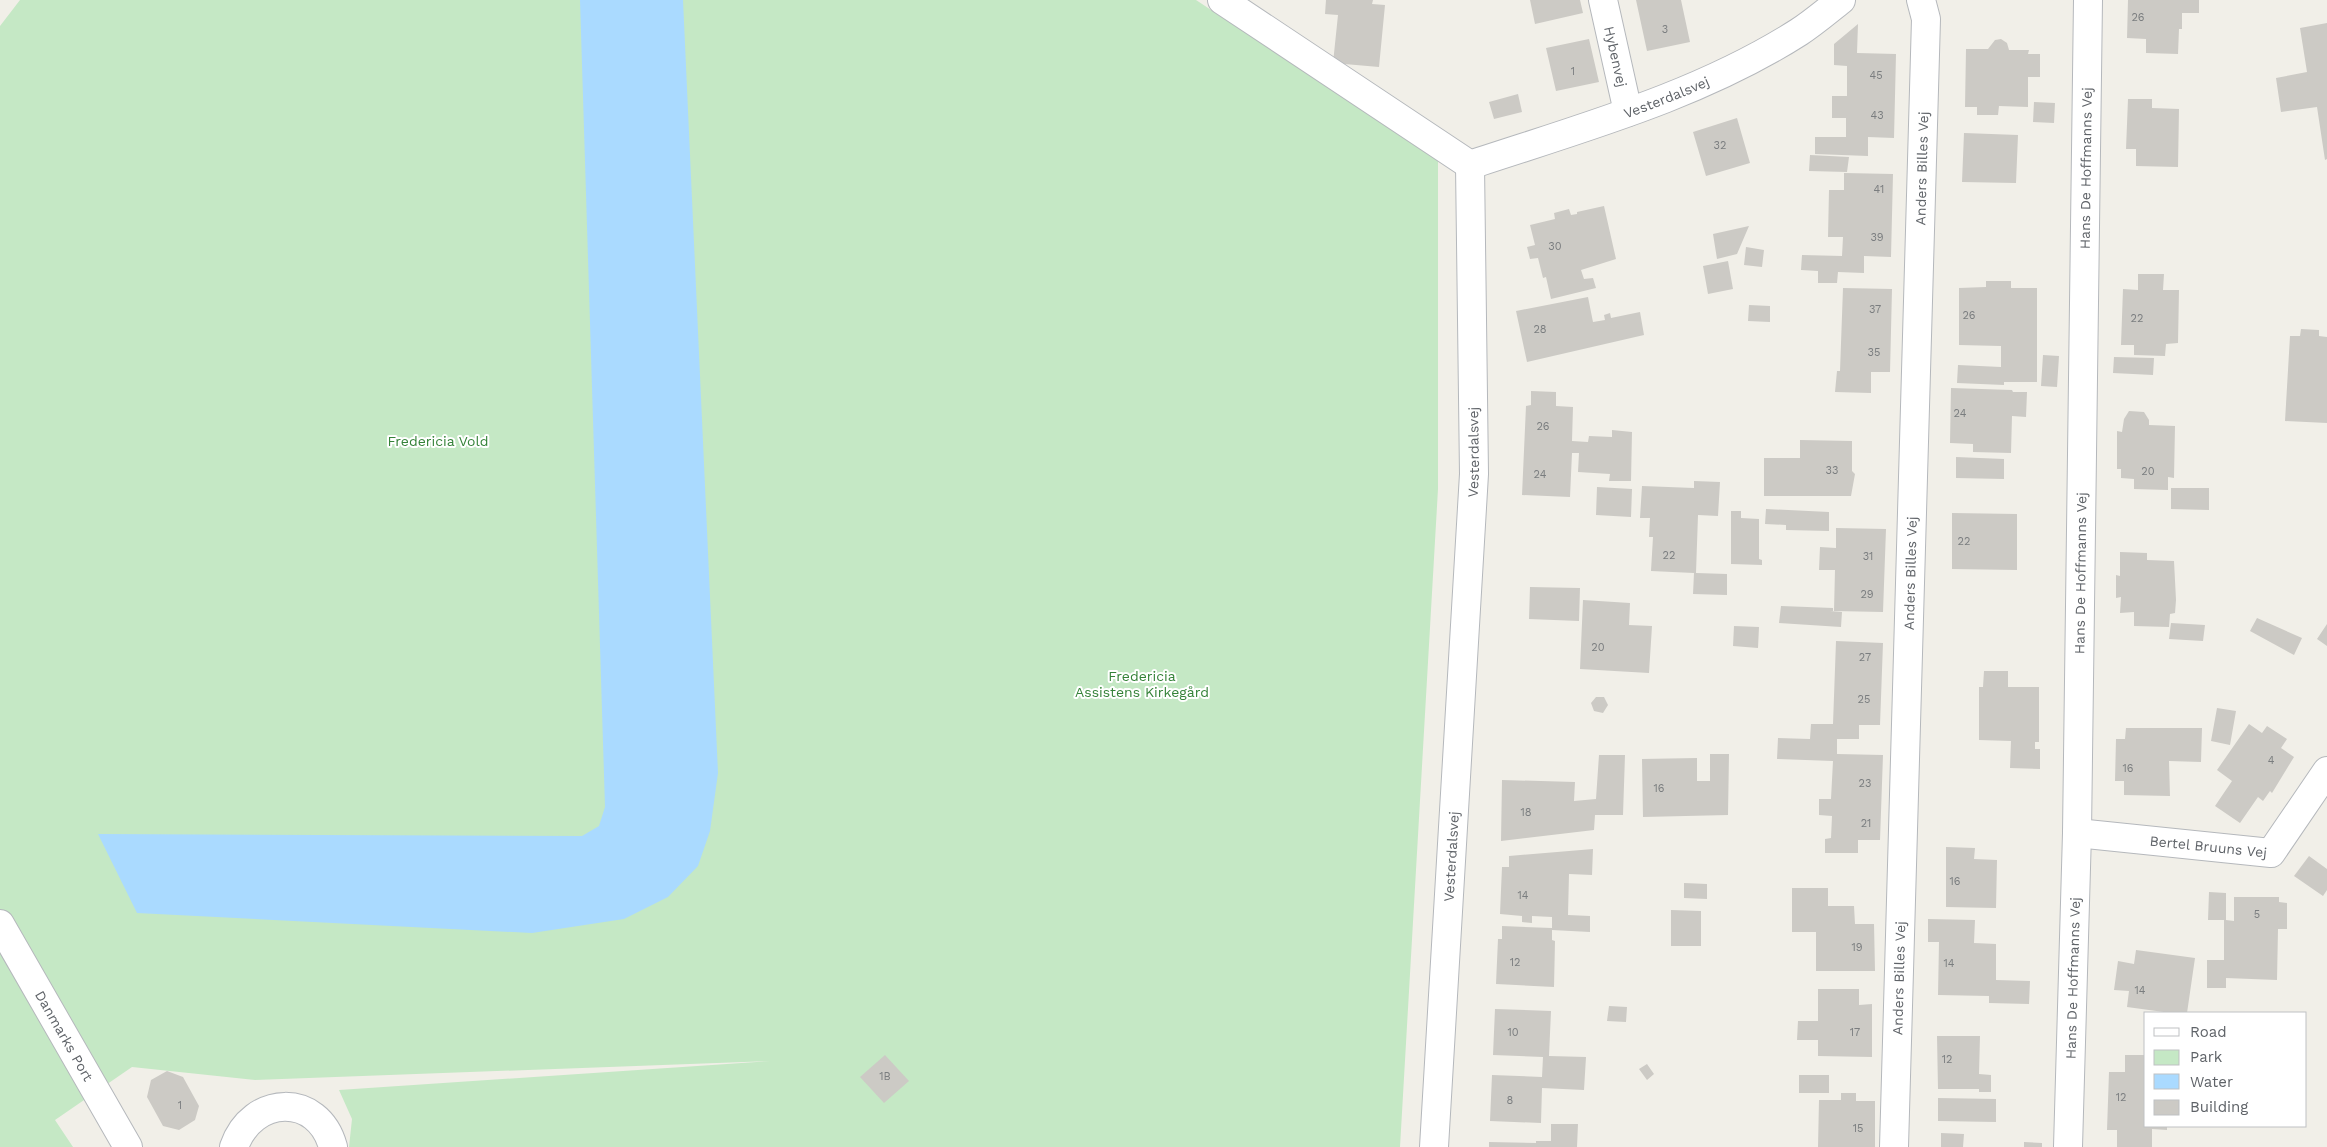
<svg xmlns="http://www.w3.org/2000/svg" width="2327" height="1147" font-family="'Work Sans',sans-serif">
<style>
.green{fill:#c5e8c5}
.water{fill:#aadaff}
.building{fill:#cccac5}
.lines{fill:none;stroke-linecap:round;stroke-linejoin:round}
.minor-casing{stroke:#b5b8bc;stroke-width:30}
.minor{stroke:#fff;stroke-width:28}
.labels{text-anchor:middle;stroke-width:4;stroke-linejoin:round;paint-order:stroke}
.number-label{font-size:11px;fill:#7a7d7f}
.street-label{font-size:14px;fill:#5f6368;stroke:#fff}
.park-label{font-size:14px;fill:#348238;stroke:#fff}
</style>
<rect width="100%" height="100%" fill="#f1efe8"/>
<path class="green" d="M 20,0 L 1196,0 L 1438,160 L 1438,489 L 1400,1147 L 349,1147 L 352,1119 L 339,1090 L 770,1061 L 255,1080 L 132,1067 L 55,1120 L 73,1147 L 0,1147 L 0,26 Z"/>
<path class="water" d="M 580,0 L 683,0 L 718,773 L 710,831 L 698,866 L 668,897 L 624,919 L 532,933 L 137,913 L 98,834 L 582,836 L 599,826 L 605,807 Z"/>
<path class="building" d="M 1326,0 L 1373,0 L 1372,4 L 1385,5 L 1379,67 L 1333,63 L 1338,15 L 1325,14 Z
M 1530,0 L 1580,0 L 1583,13 L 1535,24 Z
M 1636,0 L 1681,0 L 1690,42 L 1647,51 Z
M 2128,0 L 2199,0 L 2199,13 L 2182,13 L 2182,29 L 2179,29 L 2178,54 L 2146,53 L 2146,39 L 2127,38 Z
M 2327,23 L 2327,159 L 2325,160 L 2317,107 L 2281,112 L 2276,78 L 2307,72 L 2300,28 Z
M 1858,24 L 1857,53 L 1896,54 L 1894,138 L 1868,137 L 1868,156 L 1815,154 L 1815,137 L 1846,137 L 1846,118 L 1832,118 L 1832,96 L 1847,96 L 1847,66 L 1834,65 L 1834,44 Z
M 1589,39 L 1599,82 L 1556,91 L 1546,48 Z
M 2001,39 L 2007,43 L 2009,50 L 2029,50 L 2028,54 L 2040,54 L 2040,77 L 2028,77 L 2028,107 L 1999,106 L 1998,115 L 1977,115 L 1977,107 L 1965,107 L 1966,49 L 1988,49 L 1995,40 Z
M 1518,94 L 1522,112 L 1494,119 L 1489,102 Z
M 2128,99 L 2152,99 L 2152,108 L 2179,109 L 2178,167 L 2136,166 L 2136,149 L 2126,149 Z
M 2034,102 L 2055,103 L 2054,123 L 2033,122 Z
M 1737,118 L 1750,163 L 1706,176 L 1693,132 Z
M 1964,133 L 2018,135 L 2016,183 L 1962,182 Z
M 1810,155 L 1849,157 L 1847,172 L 1809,171 Z
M 1844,173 L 1893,174 L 1891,257 L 1864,256 L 1864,273 L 1838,272 L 1837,283 L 1818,283 L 1818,271 L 1801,270 L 1802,255 L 1842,256 L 1843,237 L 1828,237 L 1829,190 L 1844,190 Z
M 1604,206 L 1616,259 L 1581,270 L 1584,279 L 1593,278 L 1596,288 L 1551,299 L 1546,277 L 1543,278 L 1538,258 L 1530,259 L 1527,247 L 1535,245 L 1530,225 L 1555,219 L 1554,213 L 1569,209 L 1571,215 L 1577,214 L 1577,212 Z
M 1749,226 L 1737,254 L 1717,259 L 1713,234 Z
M 1746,247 L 1764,250 L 1762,267 L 1744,265 Z
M 1728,261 L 1733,289 L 1708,294 L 1703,266 Z
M 2138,274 L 2164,274 L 2163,290 L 2179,290 L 2178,343 L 2166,344 L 2165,356 L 2134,355 L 2134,345 L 2121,345 L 2123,289 L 2138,290 Z
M 1986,281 L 2011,281 L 2011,288 L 2037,288 L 2037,382 L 2004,382 L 2004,385 L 1957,383 L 1958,365 L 2001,367 L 2001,346 L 1959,345 L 1959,288 L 1986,287 Z
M 1843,288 L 1892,289 L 1890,372 L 1871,372 L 1871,393 L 1835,392 L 1837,371 L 1840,371 Z
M 1588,297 L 1593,322 L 1605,320 L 1604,315 L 1610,313 L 1611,318 L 1640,312 L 1644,335 L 1527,362 L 1516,311 Z
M 1749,305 L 1770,306 L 1770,322 L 1748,321 Z
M 2301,329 L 2319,330 L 2319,336 L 2327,337 L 2327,423 L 2285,421 L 2290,336 L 2300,336 Z
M 2043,355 L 2059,356 L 2057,387 L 2041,386 Z
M 2114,357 L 2154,358 L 2153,375 L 2113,373 Z
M 1951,388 L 2012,390 L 2013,392 L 2027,392 L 2026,417 L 2012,416 L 2011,453 L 1973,452 L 1973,444 L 1950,443 Z
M 1531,391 L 1556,392 L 1556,406 L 1573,407 L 1572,441 L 1588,442 L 1589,436 L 1612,437 L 1612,430 L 1632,432 L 1631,481 L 1609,481 L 1610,474 L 1578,472 L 1579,453 L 1572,453 L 1570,497 L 1522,495 L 1526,406 L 1531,405 Z
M 2129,411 L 2144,412 L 2149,420 L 2149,425 L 2175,426 L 2174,478 L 2168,477 L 2168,490 L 2134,489 L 2134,479 L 2121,478 L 2121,469 L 2117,469 L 2117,431 L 2122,432 L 2124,419 Z
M 1800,440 L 1852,441 L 1852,471 L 1855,474 L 1851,496 L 1764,496 L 1764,458 L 1800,458 Z
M 1956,457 L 2004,459 L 2004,479 L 1956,478 Z
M 1694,481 L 1720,482 L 1718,516 L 1698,515 L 1696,573 L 1727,574 L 1727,595 L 1693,594 L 1694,573 L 1651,571 L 1653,537 L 1649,537 L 1650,518 L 1640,518 L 1642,486 L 1694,488 Z
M 1597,487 L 1632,489 L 1631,517 L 1596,515 Z
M 2171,488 L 2209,488 L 2209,510 L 2171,509 Z
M 1766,509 L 1829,512 L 1829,531 L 1786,530 L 1786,525 L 1765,524 Z
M 1731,511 L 1741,511 L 1741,518 L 1759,519 L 1759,559 L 1762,560 L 1762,565 L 1731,564 Z
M 1952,513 L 2017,514 L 2017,570 L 1952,569 Z
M 1836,528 L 1886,529 L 1883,612 L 1834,611 L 1835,570 L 1819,570 L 1820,547 L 1836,548 Z
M 2120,552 L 2147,553 L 2147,560 L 2174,561 L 2176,600 L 2175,613 L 2170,614 L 2169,627 L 2134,626 L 2134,612 L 2120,613 L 2121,597 L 2116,598 L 2116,575 L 2120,576 Z
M 1530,587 L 1580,588 L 1579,621 L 1529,619 Z
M 1583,600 L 1630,603 L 1629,625 L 1652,626 L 1649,673 L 1580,669 Z
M 1781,606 L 1833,608 L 1833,611 L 1830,611 L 1842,612 L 1841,627 L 1779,623 Z
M 2257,618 L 2302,638 L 2294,655 L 2250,631 Z
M 2171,623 L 2205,625 L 2203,641 L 2169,639 Z
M 2327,624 L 2327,646 L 2317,639 Z
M 1734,626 L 1759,627 L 1758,648 L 1733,646 Z
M 1836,641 L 1883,643 L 1880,725 L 1859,725 L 1859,739 L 1837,739 L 1837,754 L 1883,755 L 1880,840 L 1858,840 L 1858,853 L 1825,853 L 1825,839 L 1831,838 L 1832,816 L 1819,815 L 1819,799 L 1831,799 L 1833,761 L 1777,759 L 1778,738 L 1810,739 L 1811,724 L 1833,724 Z
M 1984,671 L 2008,671 L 2008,687 L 2039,687 L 2039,742 L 2035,742 L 2035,749 L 2040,749 L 2040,769 L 2010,768 L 2011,741 L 1979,740 L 1979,687 L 1983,687 Z
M 1596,697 L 1604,697 L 1608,705 L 1603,713 L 1594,711 L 1591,703 Z
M 2217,708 L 2236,711 L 2230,745 L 2211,741 Z
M 2249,724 L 2262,733 L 2267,726 L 2287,739 L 2281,748 L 2294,757 L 2272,793 L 2270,791 L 2263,801 L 2258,797 L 2240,823 L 2215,806 L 2232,781 L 2217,770 Z
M 2126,728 L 2202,728 L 2201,762 L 2169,761 L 2170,796 L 2124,795 L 2124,781 L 2115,781 L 2116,739 L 2125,739 Z
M 1710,754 L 1729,754 L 1728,815 L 1643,817 L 1642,759 L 1697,758 L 1697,781 L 1710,781 Z
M 1599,755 L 1625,755 L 1623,815 L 1595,815 L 1594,830 L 1501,841 L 1502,780 L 1575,782 L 1574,801 L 1596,799 Z
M 1946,847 L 1975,848 L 1974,859 L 1997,860 L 1996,908 L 1946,907 Z
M 1593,849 L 1592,875 L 1569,874 L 1568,915 L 1590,916 L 1590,932 L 1552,930 L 1552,940 L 1555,941 L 1554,987 L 1496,984 L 1498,939 L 1502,939 L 1502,926 L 1552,928 L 1552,917 L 1532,916 L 1532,923 L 1522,922 L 1522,916 L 1500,914 L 1502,867 L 1509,867 L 1509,856 Z
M 2309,856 L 2327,869 L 2327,890 L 2323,896 L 2294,876 Z
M 1684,883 L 1707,884 L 1707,899 L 1684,898 Z
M 1792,888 L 1828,888 L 1828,906 L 1854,906 L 1855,924 L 1874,924 L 1875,971 L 1816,971 L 1816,932 L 1792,932 Z
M 2209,892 L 2226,893 L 2226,920 L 2234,921 L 2234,897 L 2279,897 L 2279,902 L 2287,903 L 2287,929 L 2278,929 L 2277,980 L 2226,978 L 2226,988 L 2207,988 L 2207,960 L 2224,960 L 2224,920 L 2208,920 Z
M 1671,910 L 1701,911 L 1701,946 L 1671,946 Z
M 1928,919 L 1975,920 L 1974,943 L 1996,944 L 1996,980 L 2030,981 L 2029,1004 L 1989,1003 L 1989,996 L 1938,995 L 1939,942 L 1928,942 Z
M 2136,950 L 2195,958 L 2187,1013 L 2171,1013 L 2127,1007 L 2129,991 L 2114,990 L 2118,961 L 2134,964 Z
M 1818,989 L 1859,989 L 1859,1005 L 1872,1004 L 1872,1057 L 1818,1056 L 1818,1040 L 1797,1040 L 1798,1021 L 1818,1021 Z
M 1609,1006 L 1627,1007 L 1626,1022 L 1607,1021 Z
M 1495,1009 L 1551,1011 L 1549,1056 L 1586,1057 L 1584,1090 L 1542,1088 L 1541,1123 L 1490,1121 L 1492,1075 L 1542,1077 L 1543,1057 L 1493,1055 Z
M 1937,1036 L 1980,1036 L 1979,1074 L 1991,1075 L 1991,1092 L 1979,1092 L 1979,1089 L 1938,1089 Z
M 885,1055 L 909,1081 L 884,1103 L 860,1077 Z
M 2125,1055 L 2146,1055 L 2146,1126 L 2167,1126 L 2167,1130 L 2152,1129 L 2152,1147 L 2117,1147 L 2117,1130 L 2107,1130 L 2109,1072 L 2125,1072 Z
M 1647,1064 L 1654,1074 L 1647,1080 L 1639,1069 Z
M 167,1071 L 183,1077 L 199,1106 L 195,1120 L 179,1130 L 163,1126 L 147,1097 L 151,1080 Z
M 1799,1075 L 1829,1075 L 1829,1093 L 1799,1093 Z
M 1841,1093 L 1856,1093 L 1856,1101 L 1875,1101 L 1875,1147 L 1818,1147 L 1819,1100 L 1841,1100 Z
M 1938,1098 L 1996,1099 L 1996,1122 L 1938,1121 Z
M 1551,1124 L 1578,1124 L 1577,1147 L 1489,1147 L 1489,1142 L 1536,1143 L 1536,1141 L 1551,1141 Z
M 1941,1133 L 1964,1134 L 1963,1147 L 1941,1147 Z
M 2024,1142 L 2042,1143 L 2042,1147 L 2024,1147 Z"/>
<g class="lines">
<defs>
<g id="minor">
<path d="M 1222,0 L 1470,165"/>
<path id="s1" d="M 1603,0 L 1628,112"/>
<path id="s2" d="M 2077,833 L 2271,853 L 2327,771"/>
<path id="s3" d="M 0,924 L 128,1147"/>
<path d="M 234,1147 C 252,1095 318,1092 333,1147"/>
<path id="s4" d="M 1434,1147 L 1474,474 L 1470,165 C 1581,128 1699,96 1799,32 C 1813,23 1827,11 1841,0"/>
<path id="s5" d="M 1894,1147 L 1926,19 L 1921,0"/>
<path id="s6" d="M 2068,1147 L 2077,833 L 2088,0"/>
</g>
</defs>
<use href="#minor" class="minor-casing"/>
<use href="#minor" class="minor"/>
</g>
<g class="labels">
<g class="number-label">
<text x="2138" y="21">26</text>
<text x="1665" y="33">3</text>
<text x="1573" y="75">1</text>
<text x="1876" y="79">45</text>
<text x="1877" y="119">43</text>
<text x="1720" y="149">32</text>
<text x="1879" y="193">41</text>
<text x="1877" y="241">39</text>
<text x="1555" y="250">30</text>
<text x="1875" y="313">37</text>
<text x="1969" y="319">26</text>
<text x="2137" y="322">22</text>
<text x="1540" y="333">28</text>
<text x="1874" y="356">35</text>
<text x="1960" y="417">24</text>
<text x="1543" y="430">26</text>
<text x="1832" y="474">33</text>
<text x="2148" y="475">20</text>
<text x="1540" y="478">24</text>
<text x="1964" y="545">22</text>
<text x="1669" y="559">22</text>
<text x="1868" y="560">31</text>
<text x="1867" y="598">29</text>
<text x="1598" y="651">20</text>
<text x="1865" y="661">27</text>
<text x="1864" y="703">25</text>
<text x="2271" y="764">4</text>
<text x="2128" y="772">16</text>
<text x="1865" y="787">23</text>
<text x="1659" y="792">16</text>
<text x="1526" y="816">18</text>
<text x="1866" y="827">21</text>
<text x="1955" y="885">16</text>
<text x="1523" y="899">14</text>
<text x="2257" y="918">5</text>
<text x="1857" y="951">19</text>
<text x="1515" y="966">12</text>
<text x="1949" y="967">14</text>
<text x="2140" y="994">14</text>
<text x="1513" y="1036">10</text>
<text x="1855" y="1036">17</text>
<text x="1947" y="1063">12</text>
<text x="885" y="1080">1B</text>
<text x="2121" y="1101">12</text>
<text x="1510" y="1104">8</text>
<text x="180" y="1109">1</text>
<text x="1858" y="1132">15</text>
</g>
<g class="street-label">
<text dy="5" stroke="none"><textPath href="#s1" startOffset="58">Hybenvej</textPath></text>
<text dy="5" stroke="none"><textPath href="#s4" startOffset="1191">Vesterdalsvej</textPath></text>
<text dy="5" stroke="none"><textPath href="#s5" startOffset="979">Anders Billes Vej</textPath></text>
<text dy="5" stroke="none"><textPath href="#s6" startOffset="979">Hans De Hoffmanns Vej</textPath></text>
<text dy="5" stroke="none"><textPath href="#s4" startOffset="696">Vesterdalsvej</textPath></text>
<text dy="5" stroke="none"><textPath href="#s5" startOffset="574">Anders Billes Vej</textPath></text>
<text dy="5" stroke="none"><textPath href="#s6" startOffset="574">Hans De Hoffmanns Vej</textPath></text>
<text dy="5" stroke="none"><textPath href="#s2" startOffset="132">Bertel Bruuns Vej</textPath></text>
<text dy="5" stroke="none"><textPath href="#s4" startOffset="291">Vesterdalsvej</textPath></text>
<text dy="5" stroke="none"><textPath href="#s5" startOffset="169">Anders Billes Vej</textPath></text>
<text dy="5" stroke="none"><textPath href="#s6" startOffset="169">Hans De Hoffmanns Vej</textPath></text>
<text dy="5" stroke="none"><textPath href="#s3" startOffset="129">Danmarks Port</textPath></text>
</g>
<g class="park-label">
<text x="438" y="446">Fredericia Vold</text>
<text x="1142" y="681">Fredericia<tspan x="1142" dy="16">Assistens Kirkegård</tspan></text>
</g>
</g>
<rect x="2144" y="1012" width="162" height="115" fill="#ffffff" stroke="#bfc1c3"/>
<rect x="2154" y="1028" width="25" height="8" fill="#ffffff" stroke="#bfc1c3"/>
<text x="2190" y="1037" font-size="15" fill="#5f6368">Road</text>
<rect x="2154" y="1050" width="25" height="15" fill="#c5e8c5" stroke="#bfc1c3"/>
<text x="2190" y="1062" font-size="15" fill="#5f6368">Park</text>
<rect x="2154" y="1074" width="25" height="15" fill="#aadaff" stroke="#bfc1c3"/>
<text x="2190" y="1087" font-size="15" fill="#5f6368">Water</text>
<rect x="2154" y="1100" width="25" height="15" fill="#cccac5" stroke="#bfc1c3"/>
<text x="2190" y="1112" font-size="15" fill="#5f6368">Building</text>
</svg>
